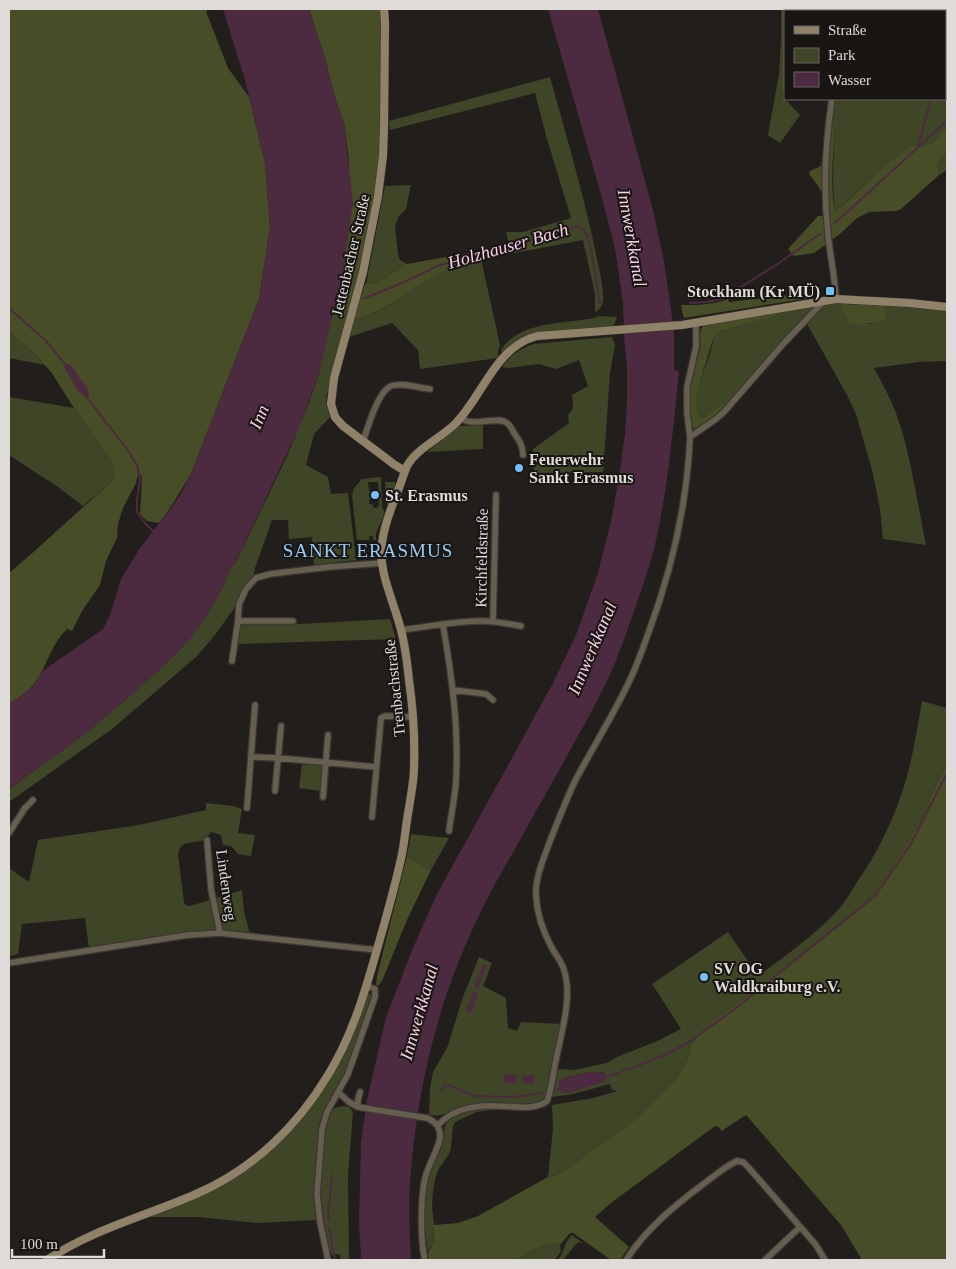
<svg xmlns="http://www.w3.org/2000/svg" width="956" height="1269" font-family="Georgia,serif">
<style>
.green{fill:#3f4527;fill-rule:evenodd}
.forest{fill:#474d26}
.water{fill:#4c2a3f}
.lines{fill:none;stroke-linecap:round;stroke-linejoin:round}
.stream{stroke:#4c2a3f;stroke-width:2}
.street-casing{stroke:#3c3836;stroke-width:8}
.secondary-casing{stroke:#3c3836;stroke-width:9}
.street{stroke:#665e4e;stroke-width:5.5}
.secondary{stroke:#8f8268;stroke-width:8}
.poi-dot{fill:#76c0f7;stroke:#181513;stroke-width:2}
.labels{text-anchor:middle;stroke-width:4;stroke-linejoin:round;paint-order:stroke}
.street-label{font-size:16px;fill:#dedbd9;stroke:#181513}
.poi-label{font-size:16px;font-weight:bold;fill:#dedbd9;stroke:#181513;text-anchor:start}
.water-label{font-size:18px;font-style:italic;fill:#f7cfe6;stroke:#181513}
.quarter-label{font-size:19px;letter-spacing:1px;fill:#96cbf4;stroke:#181513}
</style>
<rect width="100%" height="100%" fill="#221e1c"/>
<path class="green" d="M 781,9 L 845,9 L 845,11 L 785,11 L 785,78 L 783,97 L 800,115 L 780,143 L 768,135 L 779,74 L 781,42 Z
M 849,9 L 947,9 L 947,127 L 930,145 L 911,146 L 862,187 L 835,212 C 832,184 833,156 835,127 L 831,124 L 836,99 L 945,99 L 945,11 L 849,11 Z
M 550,77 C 565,131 581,185 593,240 C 596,256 604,285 603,300 C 602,306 600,310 595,312 L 595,294 L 583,240 L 541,248 L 538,241 L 534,237 L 509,243 L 506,232 L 523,232 L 571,218 L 547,139 L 535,93 L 390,130 L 389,121 Z
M 947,153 L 947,170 L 939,175 L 937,164 Z
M 411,185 L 406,209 L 399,216 L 395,226 L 398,255 L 400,260 L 407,264 L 376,284 L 366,284 L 385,186 Z
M 481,259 L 500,345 L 498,352 L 498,358 L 420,369 L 418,350 L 392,323 L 349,337 L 354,319 C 386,313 409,289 437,274 C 451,267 466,263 481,259 Z
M 828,304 L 842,304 L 842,311 L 850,326 L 860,323 L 872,324 L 883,305 L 941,309 L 947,310 L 947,361 L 919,362 L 874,368 C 882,383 890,397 896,413 C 911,455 917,501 926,545 L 883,539 L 880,509 L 873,474 L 856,414 L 847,395 L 806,322 L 824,305 Z
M 819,305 L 728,406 L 719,406 L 702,419 L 700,419 L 696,407 L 696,401 L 701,378 L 710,354 L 714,336 L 721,331 L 753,322 L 777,312 Z
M 333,310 L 350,310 L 326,397 L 327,405 L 330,417 L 314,434 L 306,465 L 328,477 L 331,494 L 348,493 L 356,560 L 314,565 L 312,537 L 289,539 L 288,520 L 272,520 L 255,568 L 254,575 L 246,585 L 238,600 L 237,604 L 215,635 L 196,657 L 112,729 L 9,802 L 9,789 L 82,736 L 130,696 L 177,653 L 201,624 L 224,586 L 229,570 L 236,562 L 287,456 L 309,402 L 318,376 Z
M 598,316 L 617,317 L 614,325 L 611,328 L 524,337 L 511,346 L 503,354 L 502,353 L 501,350 C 519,321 564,324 594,318 Z
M 9,332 L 35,354 L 45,365 L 9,358 Z
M 612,337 L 615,345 L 610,373 L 607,417 L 603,472 L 534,473 L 533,449 L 569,423 L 568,415 L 573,408 L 572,395 L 588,386 L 579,360 L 556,369 L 539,364 L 508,368 L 502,367 C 510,356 520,348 534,344 Z
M 9,397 L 74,408 L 114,462 L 115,476 L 110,483 L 83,506 L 58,487 L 9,455 Z
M 483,425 L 483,449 L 427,452 L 459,426 Z
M 381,477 L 382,507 L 385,513 L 376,533 L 376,540 L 373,540 L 373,536 L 369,536 L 369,540 L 357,540 L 352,495 L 354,488 L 362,479 ZM 368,482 L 378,482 L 379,505 L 377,508 L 374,508 L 372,504 L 369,504 L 369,499 L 372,498 L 372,491 L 369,491 Z
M 385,482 L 395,482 L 395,486 L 388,506 L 387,504 Z
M 390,619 L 396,639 L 237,644 L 239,622 L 300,624 Z
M 922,701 L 947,708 L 947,764 L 936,785 L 925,812 L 907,844 L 892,868 L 873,895 L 846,918 L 748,995 L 710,1023 L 691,1044 L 689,1055 L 684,1066 L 675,1080 L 636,1119 L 565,1170 L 552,1177 L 548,1177 L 553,1129 L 552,1105 L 593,1098 L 618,1091 L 612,1090 L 610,1084 L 573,1094 L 552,1097 L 558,1069 L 574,1070 L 606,1063 L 617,1057 L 655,1042 L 681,1029 L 652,984 L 728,932 L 758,976 C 784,957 816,934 838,910 C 845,902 851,892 857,882 C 878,852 894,819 905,783 C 913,757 917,729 922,701 ZM 592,1072 L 601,1072 L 605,1074 L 579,1089 L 569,1092 L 567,1077 Z
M 302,764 L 324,766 L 322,791 L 299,788 Z
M 206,803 L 233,806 L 242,809 L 238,833 L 255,835 L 251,856 L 238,854 L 231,846 L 223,845 L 221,835 L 211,832 C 209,834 207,837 205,839 C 195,845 180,838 178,855 L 184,903 L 187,906 L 190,906 L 242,890 L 244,912 L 250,934 L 223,931 L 89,948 L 85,918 L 22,924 L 18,954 L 9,956 L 9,868 L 29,882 L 38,840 L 139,825 L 206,810 Z
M 411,834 L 449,838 L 431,870 L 407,856 Z
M 479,957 L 492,963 L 483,986 L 506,998 L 508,1028 L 517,1031 L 521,1022 L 561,1024 L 546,1096 C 543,1100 541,1102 537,1103 C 517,1110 487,1103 466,1106 C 453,1109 443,1119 429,1114 L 430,1088 L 433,1072 L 447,1048 L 463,997 Z
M 369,993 L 371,995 L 371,999 L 361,1027 L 349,1065 L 340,1084 L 324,1111 L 319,1123 L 315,1170 L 317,1220 L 257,1223 L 198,1217 L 145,1217 C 163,1210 181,1204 199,1196 C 248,1176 292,1138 320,1092 Z
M 344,1106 L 349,1107 L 353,1112 L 348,1175 L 349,1260 L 341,1260 L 340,1255 L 337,1254 L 332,1255 L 329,1250 L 322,1214 L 320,1185 L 323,1141 L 326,1123 L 331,1110 L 337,1107 Z
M 481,1107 L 498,1109 L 477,1112 L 455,1122 L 453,1126 L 451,1147 L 449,1154 L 438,1170 L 435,1180 L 433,1192 L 432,1205 L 434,1225 L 433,1245 L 429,1249 L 428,1253 C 425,1230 421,1194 429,1173 C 433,1163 439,1155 442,1145 C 445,1135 442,1124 452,1117 C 459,1111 472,1110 481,1107 Z
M 572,1235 L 584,1244 L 579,1242 L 576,1244 L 563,1260 L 558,1260 C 564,1252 564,1242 572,1235 Z
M 550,1243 L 556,1243 L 560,1245 L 561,1251 L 555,1260 L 516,1260 L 530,1251 Z"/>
<path class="forest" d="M 9,9 L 206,9 L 207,14 L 228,68 L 249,97 L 265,163 L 270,227 L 259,299 L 192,471 C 182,490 172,506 159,523 L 147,521 L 140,514 L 142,478 L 141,475 L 138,474 L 136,483 L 123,508 L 118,524 L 117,538 L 106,561 L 100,585 L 82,611 L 72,631 L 67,629 C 51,644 47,667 34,684 C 27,692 18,698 9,704 L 9,573 L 29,556 L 110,483 L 115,476 L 113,462 L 74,408 L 51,372 L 35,354 L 9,332 Z
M 309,9 L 381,9 C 382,71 384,134 375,195 C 369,234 360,272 350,310 L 333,310 L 343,273 L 349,160 L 344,123 L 335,98 L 325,58 Z
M 831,124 L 835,127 C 833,155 830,185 835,212 L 890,162 L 911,146 L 930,145 L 947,127 L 947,153 L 937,164 L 939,175 L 901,209 L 896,211 L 869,212 L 857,218 L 840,234 L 814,253 L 794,256 L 788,249 L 818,216 L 821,216 L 828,214 L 823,196 L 819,187 L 809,174 L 810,171 L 821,166 L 824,141 L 829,136 Z
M 534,237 L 538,241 L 541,248 C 507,255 469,258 438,274 C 409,289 386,313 354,319 L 365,284 L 376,284 L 407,264 L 485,250 Z
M 806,293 L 810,295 L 809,298 L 684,318 L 682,311 L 681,305 C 698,305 712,305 728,299 L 729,302 Z
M 842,304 L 883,305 L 886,316 L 882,322 C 871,324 861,323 850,326 L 842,311 Z
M 777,312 L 776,315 L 768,318 L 721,331 L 714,336 L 701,378 L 696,401 L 696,407 L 700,418 L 702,419 L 719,406 L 723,404 L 728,406 C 720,413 706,428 695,430 C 687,421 688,399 689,387 C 691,374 697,362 700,349 C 702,340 696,330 706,324 Z
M 947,764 L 947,1260 L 862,1260 L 841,1225 L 746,1115 L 723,1130 L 722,1131 L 717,1126 L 715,1126 L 611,1203 L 595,1217 L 629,1247 L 620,1260 L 611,1260 L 573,1233 L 570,1233 L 560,1245 L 556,1243 L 550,1243 L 530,1251 L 516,1260 L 429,1260 C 427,1249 430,1252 433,1244 C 434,1238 434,1231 434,1225 L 458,1223 L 478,1216 L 548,1177 L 552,1177 L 565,1170 L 636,1119 L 675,1080 L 684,1066 L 689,1055 L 691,1044 L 710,1023 L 748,995 L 846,918 L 873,895 L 892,868 L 907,844 L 925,812 L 936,785 Z
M 407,856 L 431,870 L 407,920 L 382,981 L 378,986 L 376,985 L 377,976 Z"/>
<path class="water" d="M 223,9 L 309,9 L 325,58 L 335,98 L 344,123 L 353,203 L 343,273 L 318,376 L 298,430 L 236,562 L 229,570 L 224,586 L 201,624 L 190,639 L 177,653 L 130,696 L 82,736 L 9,789 L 9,704 L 21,696 L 34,685 L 41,672 L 103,629 L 110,615 L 121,579 L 140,548 L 174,504 L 182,492 L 192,471 L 259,299 L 270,227 L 265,163 L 245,80 Z
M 548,9 L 598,9 L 653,210 L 664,261 L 674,331 L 674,370 L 679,371 C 674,419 670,468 661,516 C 656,547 646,578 635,608 C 628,628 621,649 612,670 C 600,697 585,723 571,749 C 552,783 533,816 515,849 C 501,873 487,898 475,924 C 436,1006 416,1095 410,1184 C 408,1210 410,1235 411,1260 L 361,1260 L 359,1221 L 361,1142 L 367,1100 L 386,1017 L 413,948 L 436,896 L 552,685 L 576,635 L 597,576 L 611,522 L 620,471 L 625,433 L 627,403 L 627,368 L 624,335 L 623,303 L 615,248 L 602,198 Z
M 65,364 L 70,364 L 87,388 L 89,394 L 87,398 L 78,391 L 64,367 Z
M 483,964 L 487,965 L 478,989 L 474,987 Z
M 473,991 L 478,993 L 471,1013 L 466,1011 Z
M 592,1072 C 598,1072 603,1071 607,1077 L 604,1082 L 569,1093 L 563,1093 L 559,1089 L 559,1080 L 567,1077 Z
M 505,1074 L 517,1075 L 516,1083 L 504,1083 Z
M 523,1075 L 534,1075 L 533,1084 L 522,1083 Z"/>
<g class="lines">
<path class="stream" d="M 945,50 L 947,40
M 918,147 L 931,99
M 835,223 L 947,121
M 365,298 L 400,284 L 440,265 L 490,253 L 578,226 L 583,229 L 587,236 L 590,245 L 600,303
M 690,303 L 707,302 L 722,299 L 776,265 L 820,234
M 9,308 L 46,341 L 65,364
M 333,310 L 338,310 L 345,308
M 87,398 L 129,452 L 137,465 L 140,480 L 137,500 L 137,512 L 145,523 L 154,532
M 606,1077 L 617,1074 L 626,1069 L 635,1067 L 667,1054 L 689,1042 L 736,1008 L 875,896 L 909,847 L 947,773
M 556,1090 L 561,1088
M 442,1091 L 444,1086 L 448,1085 L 474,1096 L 512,1097 L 543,1093
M 329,1220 L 328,1208 L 330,1204 L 330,1194 L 332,1175
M 329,1228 L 335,1260"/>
<defs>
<path id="street" d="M 846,11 L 847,9
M 832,99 C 825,144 823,188 828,234 C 830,255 835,277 836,299
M 460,418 C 475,428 497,415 507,423 C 510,425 512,429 514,433 C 519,440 523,446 523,455
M 690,437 L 687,413 L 687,387 L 696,347 L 696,323
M 363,442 C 367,429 378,391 391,386 C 402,382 418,388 430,389
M 238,621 L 293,621
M 493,621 L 496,495
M 443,625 C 452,677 459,729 456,781 C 455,798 451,814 449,831
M 401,630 C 428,627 455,621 482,621 C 496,621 508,624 521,626
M 232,661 L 238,621 L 239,604 L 246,589 L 256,578 L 270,574 L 329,567 L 382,563
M 453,690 L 486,694 L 493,700
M 251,757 L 278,758 L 376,767
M 275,791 L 281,726
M 323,797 L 328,735
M 247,808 L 255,705
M 372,817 L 381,718 L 385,716 L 412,717
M 9,833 L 25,808 L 33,800
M 207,840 L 211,889 L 220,933
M 9,963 L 188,935 L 220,933 L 377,950
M 339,1093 L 349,1102 L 358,1107 L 427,1118 C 437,1122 441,1129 440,1139 C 437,1151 431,1160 427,1172 C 420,1191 420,1240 425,1260
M 358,1107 L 358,1100 L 360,1092
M 438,1125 C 453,1109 475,1105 497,1106 C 512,1106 534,1111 547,1101 C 552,1088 553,1073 556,1060 C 561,1033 573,997 564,970 C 562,963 557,956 553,950 C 544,934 537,914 536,896 C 535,877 544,858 550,841 C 558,821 566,800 575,781 C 592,749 612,717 628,684 C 636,668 642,651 648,634 C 672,570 687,505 690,437 L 716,419 L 724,412 L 784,343 L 825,300
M 328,1260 L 320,1222 L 317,1194 L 322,1129 L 327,1112 L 348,1074 L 375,997 L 375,989 L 367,986
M 626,1260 C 646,1229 673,1207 702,1185 C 713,1177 724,1167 737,1161 L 743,1162 L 749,1168 L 816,1245 L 825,1260
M 765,1260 L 800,1227"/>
<path id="secondary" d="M 384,9 L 385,22 L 384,127 L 383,156 L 378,196 L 363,272 L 334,378 L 331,404 L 335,417 L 343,426 L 395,465 L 405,471
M 47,1260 C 93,1229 146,1216 196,1194 C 252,1170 297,1127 328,1075 C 354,1033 367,985 380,939 C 388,911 396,883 402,854 C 405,839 406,823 409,808 C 411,794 414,781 414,767 C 415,739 413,708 409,680 C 407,661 405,641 399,623 C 392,597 378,570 382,543 C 384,525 392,505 399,488 C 402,480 404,473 407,466 C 417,448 441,438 455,424 C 483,396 495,347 537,336 L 682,325 L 836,299 L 910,303 L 947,307"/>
</defs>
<use href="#street" class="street-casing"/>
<use href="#secondary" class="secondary-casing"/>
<use href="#street" class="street"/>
<use href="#secondary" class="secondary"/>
</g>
<g class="poi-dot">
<rect x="825" y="286" width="10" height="10" rx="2.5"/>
<circle cx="519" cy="468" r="5"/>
<circle cx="375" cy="495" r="5"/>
<circle cx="704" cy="977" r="5"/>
</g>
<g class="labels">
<g class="street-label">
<text transform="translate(350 255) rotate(-77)" y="6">Jettenbacher Straße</text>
<text transform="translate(481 558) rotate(-89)" y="6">Kirchfeldstraße</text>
<text transform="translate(394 688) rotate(-96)" y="6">Trenbachstraße</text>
<text transform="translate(227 885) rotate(82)" y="6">Lindenweg</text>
</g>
<g class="poi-label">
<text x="820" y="297" text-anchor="end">Stockham (Kr MÜ)</text>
<text x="529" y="465">Feuerwehr<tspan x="529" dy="18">Sankt Erasmus</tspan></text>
<text x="385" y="501">St. Erasmus</text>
<text x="714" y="974">SV OG<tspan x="714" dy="18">Waldkraiburg e.V.</tspan></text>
</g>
<g class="water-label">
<text transform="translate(632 238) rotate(80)" y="6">Innwerkkanal</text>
<text transform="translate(508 246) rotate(-16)" y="6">Holzhauser Bach</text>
<text transform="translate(259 417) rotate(-67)" y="6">Inn</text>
<text transform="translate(592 648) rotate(-67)" y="6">Innwerkkanal</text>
<text transform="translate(419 1012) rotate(-74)" y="6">Innwerkkanal</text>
</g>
<g class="quarter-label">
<text x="368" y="557">SANKT ERASMUS</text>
</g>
</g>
<rect width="956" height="1269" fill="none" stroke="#dedbd9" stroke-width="20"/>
<rect x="784" y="10" width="162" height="90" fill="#181513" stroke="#676462"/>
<rect x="794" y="26" width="25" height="8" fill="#8f8268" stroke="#676462"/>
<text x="828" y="35" font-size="15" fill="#dedbd9">Straße</text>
<rect x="794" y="48" width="25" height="15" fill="#3f4527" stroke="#676462"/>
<text x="828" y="60" font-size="15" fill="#dedbd9">Park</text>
<rect x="794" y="72" width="25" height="15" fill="#4c2a3f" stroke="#676462"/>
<text x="828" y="85" font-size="15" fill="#dedbd9">Wasser</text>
<path d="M12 1249v8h92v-8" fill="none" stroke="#dedbd9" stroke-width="2.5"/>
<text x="20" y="1249" font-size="15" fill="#dedbd9" stroke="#181513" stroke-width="4" paint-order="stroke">100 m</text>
</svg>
